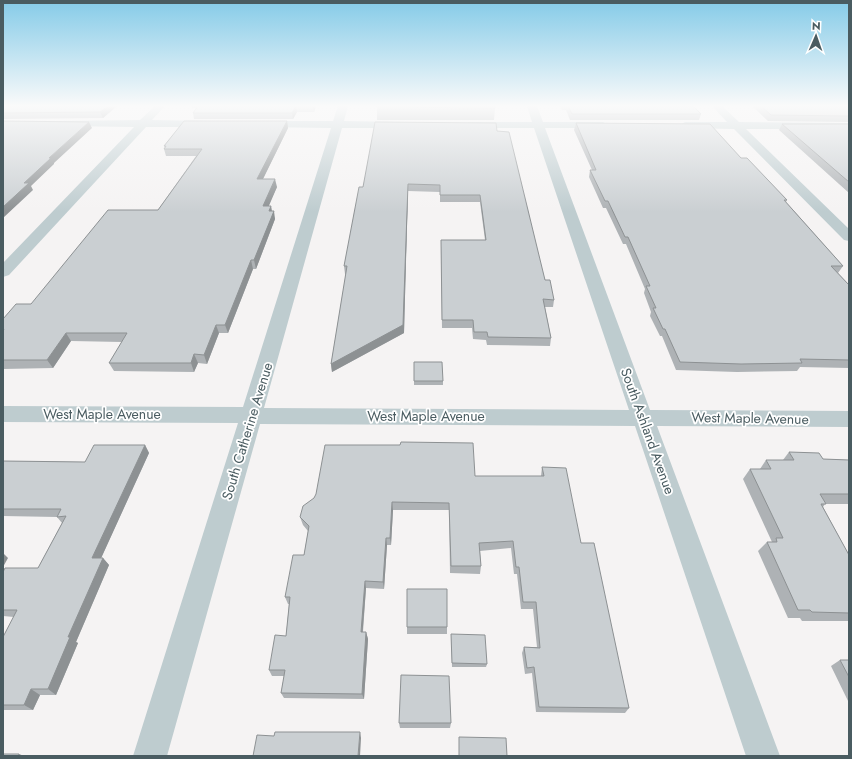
<svg xmlns="http://www.w3.org/2000/svg" width="852" height="759" font-family="Jost,sans-serif">
<style>
.lines{fill:none;stroke-linecap:round;stroke-linejoin:round}
.minor{fill:#becccf;fill-rule:evenodd}
.wall{fill:#aeb2b5}
.shaded-wall{fill:#8d9193}
.building{fill:#cacfd2;stroke:#8d9193}
.labels{text-anchor:middle;stroke-width:3.5;stroke-linejoin:round;paint-order:stroke}
.street-label{font-size:14px;fill:#4a5c61;stroke:#fff}
</style>
<rect width="100%" height="100%" fill="#f5f3f3"/>
<g class="lines">
<path class="minor" d="M 155,106 L 165,106 L 152,120 L 209,121 L 214,124 L 209,127 L 146,127 L 9,275 L 3,277 L 3,263 L 134,127 L 63,126 L 59,125 L 58,123 L 59,121 L 140,120 Z
M 338,106 L 348,106 L 344,121 L 401,122 L 406,125 L 401,128 L 342,128 L 264,408 L 629,410 L 534,128 L 469,128 L 464,125 L 469,122 L 532,122 L 527,106 L 537,106 L 543,122 L 603,122 L 608,125 L 603,128 L 545,128 L 650,410 L 849,411 L 849,427 L 657,426 L 780,756 L 746,756 L 635,426 L 260,424 L 167,756 L 133,756 L 238,423 L 3,422 L 3,406 L 243,407 L 331,128 L 261,127 L 256,124 L 261,121 L 333,121 Z
M 712,106 L 722,106 L 739,122 L 849,123 L 849,129 L 746,129 L 849,229 L 849,241 L 844,240 L 734,129 L 685,128 L 680,125 L 685,122 L 727,122 Z"/>
</g>
<path class="wall" d="M 3,106 L 117,106 L 103,118 L 3,119 Z
M 191,106 L 316,106 L 314,112 L 297,112 L 293,119 L 194,119 L 193,113 L 196,108 L 192,108 Z
M 560,106 L 693,106 L 701,114 L 699,120 L 570,120 L 566,110 L 562,110 Z
M 752,106 L 849,106 L 849,122 L 768,121 Z
M 377,107 L 495,108 L 494,120 L 377,120 Z
M 287,121 L 288,128 L 263,179 L 277,187 L 268,206 L 271,206 L 272,211 L 275,219 L 256,269 L 253,269 L 228,333 L 219,333 L 207,364 L 198,363 L 194,372 L 114,371 L 109,363 L 122,342 L 71,341 L 53,368 L 3,369 L 3,319 L 31,304 L 158,210 L 196,156 L 166,156 L 164,149 L 165,147 L 164,146 Z
M 576,123 L 741,158 L 787,200 L 786,202 L 843,266 L 838,273 L 849,285 L 849,368 L 800,367 L 797,371 L 737,372 L 676,370 L 662,336 L 660,336 L 650,316 L 651,312 L 644,293 L 645,289 L 626,244 L 623,244 L 606,208 L 603,208 L 589,177 L 590,170 L 592,170 L 574,130 Z
M 782,124 L 849,124 L 849,193 L 779,130 Z
M 497,131 L 545,280 L 554,300 L 553,307 L 545,307 L 551,338 L 550,346 L 487,345 L 486,340 L 473,339 L 472,328 L 442,328 L 441,247 L 485,240 L 480,202 L 440,202 L 440,192 L 408,191 L 404,333 L 332,372 L 331,364 L 346,274 L 345,274 L 344,266 L 363,187 Z
M 414,381 L 443,381 L 443,385 L 414,385 Z
M 145,445 L 149,453 L 101,558 L 103,558 L 109,565 L 76,642 L 78,643 L 56,695 L 40,695 L 33,710 L 3,710 L 3,637 L 14,617 L 3,616 L 3,572 L 38,568 L 62,523 L 57,517 L 3,516 L 3,461 L 85,462 Z
M 789,452 L 823,459 L 849,460 L 849,504 L 825,504 L 823,507 L 849,555 L 849,621 L 802,621 L 800,618 L 788,618 L 758,551 L 767,542 L 772,542 L 743,479 L 750,469 L 760,469 L 766,460 L 783,460 Z
M 542,467 L 581,543 L 629,708 L 625,713 L 536,712 L 532,673 L 525,674 L 522,653 L 524,647 L 537,647 L 533,609 L 521,609 L 517,574 L 514,574 L 511,548 L 480,551 L 481,566 L 480,574 L 450,573 L 449,510 L 393,510 L 391,545 L 387,545 L 384,589 L 366,588 L 363,632 L 366,632 L 368,639 L 364,699 L 284,698 L 281,693 L 284,676 L 272,676 L 269,670 L 286,636 L 289,604 L 288,604 L 285,597 L 304,555 L 308,531 L 303,525 L 300,517 L 475,476 L 541,476 Z
M 407,627 L 447,627 L 447,634 L 407,634 Z
M 451,634 L 487,664 L 486,667 L 452,667 Z
M 840,660 L 849,660 L 849,703 L 831,666 Z
M 399,723 L 451,723 L 450,728 L 400,728 Z"/>
<path class="shaded-wall" d="M 108,106 L 117,106 L 103,118 L 100,112 Z
M 296,106 L 297,112 L 293,119 L 292,113 Z
M 313,106 L 316,106 L 314,112 Z
M 287,121 L 288,128 L 259,187 L 257,179 Z
M 89,122 L 92,128 L 54,163 L 54,164 L 31,186 L 33,190 L 3,218 L 3,207 L 24,183 L 49,158 Z
M 275,179 L 277,187 L 265,215 L 263,206 Z
M 408,184 L 404,333 L 332,372 L 331,364 Z
M 271,206 L 272,214 L 274,211 L 275,219 L 256,269 L 254,260 Z
M 251,260 L 253,269 L 228,333 L 225,325 Z
M 216,325 L 219,333 L 207,364 L 204,355 Z
M 66,333 L 71,341 L 53,368 L 47,360 Z
M 194,354 L 198,363 L 194,372 L 191,363 Z
M 145,445 L 149,453 L 98,565 L 92,558 Z
M 392,502 L 393,510 L 391,545 L 390,538 Z
M 386,538 L 387,545 L 384,589 L 383,582 Z
M 4,554 L 8,558 L 3,567 L 3,556 Z
M 103,558 L 109,565 L 76,642 L 78,643 L 56,695 L 48,689 L 68,637 Z
M 365,581 L 366,588 L 362,639 L 361,632 Z
M 366,632 L 368,639 L 364,699 L 362,694 Z
M 31,689 L 40,695 L 33,710 L 24,705 Z
M 360,732 L 361,738 L 360,756 L 358,756 Z
M 19,754 L 24,756 L 18,756 Z"/>
<path class="building" d="M 3,106 L 108,106 L 100,112 L 3,113 Z
M 198,106 L 313,106 L 296,106 L 292,113 L 193,113 Z
M 377,106 L 494,106 L 495,108 L 377,107 Z
M 568,106 L 693,106 L 701,114 L 572,114 Z
M 761,106 L 849,106 L 849,116 L 771,115 Z
M 3,121 L 89,122 L 49,158 L 51,158 L 24,183 L 29,183 L 3,207 Z
M 184,121 L 287,121 L 257,179 L 275,179 L 263,206 L 271,206 L 269,211 L 274,211 L 254,260 L 251,260 L 225,325 L 216,325 L 204,355 L 194,354 L 191,363 L 109,363 L 127,333 L 66,333 L 47,360 L 3,360 L 3,331 L 4,329 L 3,329 L 3,319 L 16,304 L 31,304 L 108,210 L 158,210 L 202,149 L 164,149 L 166,146 L 164,146 Z
M 375,122 L 496,123 L 497,131 L 509,132 L 545,280 L 550,280 L 554,300 L 543,299 L 551,338 L 488,337 L 487,332 L 474,332 L 473,320 L 442,320 L 441,240 L 486,240 L 480,195 L 440,195 L 440,185 L 408,184 L 403,325 L 331,364 L 347,266 L 344,266 L 359,187 L 363,187 Z
M 576,123 L 710,124 L 741,158 L 747,158 L 787,200 L 784,200 L 843,266 L 831,266 L 849,285 L 849,360 L 800,359 L 802,363 L 741,364 L 680,362 L 665,329 L 663,329 L 653,308 L 656,308 L 646,286 L 650,286 L 628,237 L 625,237 L 608,201 L 605,201 L 590,170 L 596,170 Z
M 782,124 L 849,124 L 849,182 Z
M 414,362 L 442,362 L 443,381 L 414,381 Z
M 401,442 L 473,443 L 475,476 L 544,476 L 542,467 L 566,468 L 581,543 L 594,543 L 629,708 L 539,707 L 534,667 L 527,668 L 524,647 L 540,648 L 536,602 L 523,602 L 519,567 L 516,567 L 513,541 L 479,543 L 481,566 L 451,566 L 449,503 L 392,502 L 390,538 L 386,538 L 383,582 L 365,581 L 361,632 L 366,632 L 362,694 L 281,693 L 285,670 L 269,670 L 275,635 L 286,636 L 290,597 L 285,597 L 293,555 L 304,555 L 309,526 L 300,517 L 303,506 L 314,498 L 316,494 L 325,445 L 400,445 Z
M 94,445 L 145,445 L 92,558 L 103,558 L 68,637 L 70,637 L 48,689 L 31,689 L 24,705 L 3,705 L 3,637 L 17,610 L 3,610 L 3,572 L 5,568 L 38,568 L 66,516 L 57,517 L 61,509 L 3,509 L 3,461 L 85,462 Z
M 789,452 L 819,453 L 823,459 L 849,460 L 849,494 L 820,494 L 826,504 L 821,504 L 849,555 L 849,613 L 812,612 L 810,610 L 798,610 L 767,542 L 777,542 L 776,538 L 783,538 L 750,469 L 771,469 L 766,460 L 794,460 Z
M 407,589 L 447,589 L 447,627 L 407,627 Z
M 451,634 L 485,635 L 487,664 L 452,663 Z
M 840,660 L 849,660 L 849,677 Z
M 401,675 L 449,676 L 451,723 L 399,723 Z
M 275,732 L 360,732 L 358,756 L 253,756 L 257,735 L 274,736 Z
M 459,737 L 506,738 L 507,756 L 459,756 Z
M 3,754 L 19,754 L 18,756 L 3,756 Z"/>
<linearGradient id="sky" x2="0" y2="1"><stop stop-color="#85cbe8"/><stop offset="0.5" stop-color="#fafafa"/><stop offset="1" stop-color="#fafafa" stop-opacity="0"/></linearGradient>
<rect width="852" height="212" fill="url(#sky)"/>
<g class="labels">
<g class="street-label">
<text x="102" y="419">West Maple Avenue</text>
<text x="426" y="421">West Maple Avenue</text>
<text transform="translate(750 418) rotate(1)" y="5">West Maple Avenue</text>
<text transform="translate(247 431) rotate(-73)" y="5">South Catherine Avenue</text>
<text transform="translate(648 431) rotate(70)" y="5">South Ashland Avenue</text>
</g>
</g>
<rect width="852" height="759" fill="none" stroke="#4a5c61" stroke-width="8"/>
<g transform="translate(816 36) rotate(2)" stroke="#ffffff" stroke-width="3" paint-order="stroke">
<path d="M0-3L7 15L0 10L-7 15Z" fill="#4a5c61"/>
<text y="-6" font-size="11" font-weight="bold" text-anchor="middle" fill="#4a5c61">N</text>
</g>
</svg>
